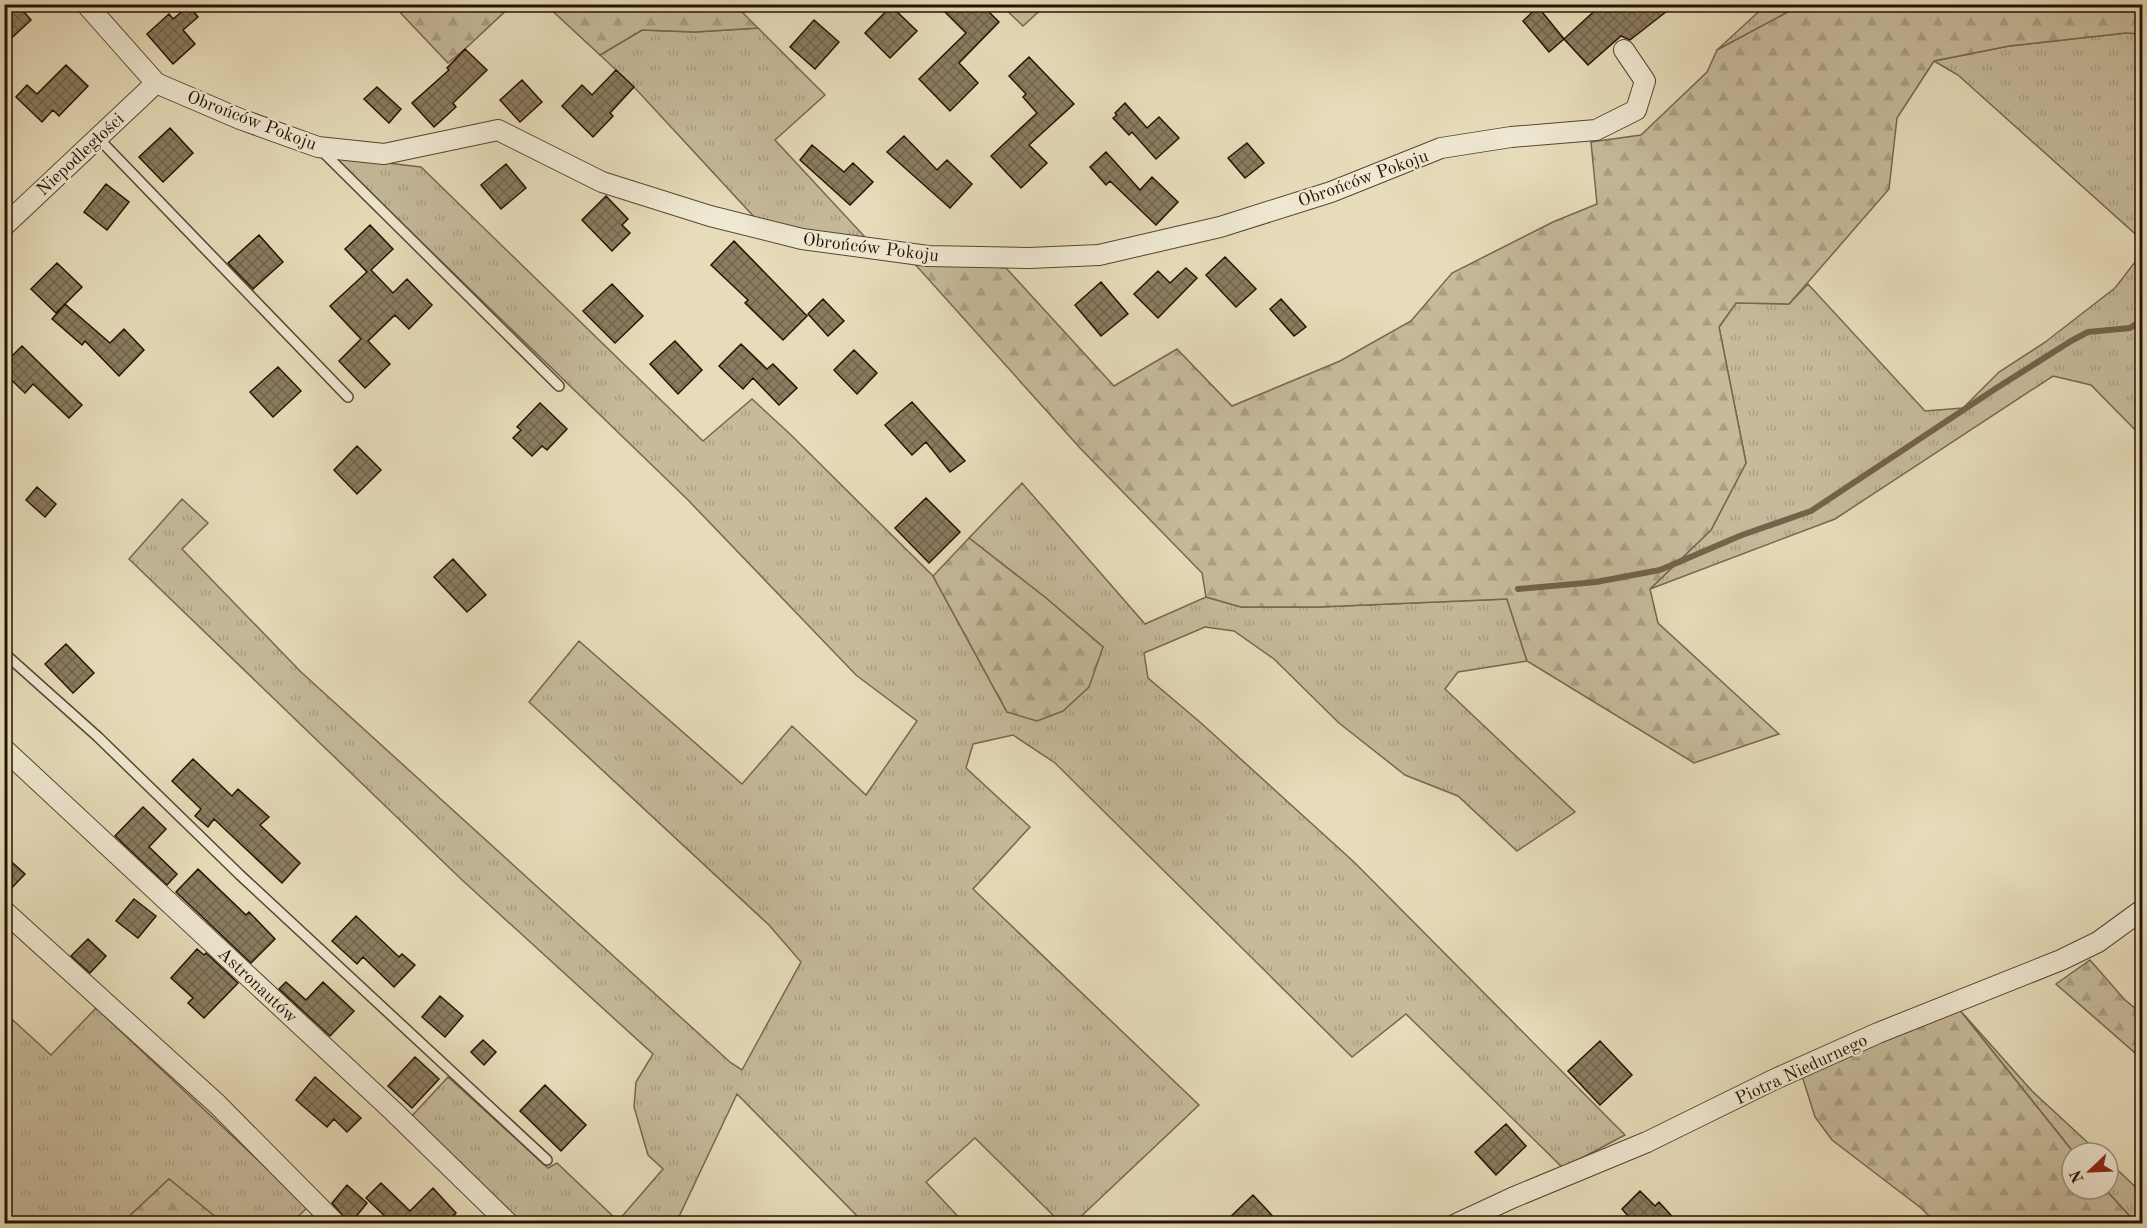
<svg xmlns="http://www.w3.org/2000/svg" width="2147" height="1228" font-family="'Old Standard TT',serif">
<style>
.grass{fill:url(#grass-tufts);stroke:#76674e;stroke-width:1.5}
.forest{fill:url(#forest-firs);stroke:#76674e;stroke-width:1.5}
.lines{fill:none;stroke-linecap:round;stroke-linejoin:round}
.stream{stroke:#72634a;stroke-width:6}
.building{fill:url(#building-cross-hatch);stroke:#251401;stroke-width:1.5}
.lane-casing{stroke:#56462f;stroke-width:12}
.street-casing{stroke:#56462f;stroke-width:22}
.lane{stroke:#efe8d2;stroke-width:9}
.street{stroke:#efe8d2;stroke-width:20}
.labels{text-anchor:middle;stroke-width:4.5;stroke-linejoin:round;paint-order:stroke}
.street-label{font-size:18px;fill:#251401;stroke:#efe8d2}
</style>
<defs>
<pattern id="grass-tufts" width="24" height="20" patternUnits="userSpaceOnUse" patternTransform="scale(1.5)"><rect width="24" height="20" fill="#c6ba9b"/><path d="M3 7l-1-3M5 7V3M7 7l1-3M15 17l-1-3M17 17v-4M19 17l1-3" fill="none" stroke="#aa9f84"/></pattern>
<pattern id="forest-firs" width="22" height="20" patternUnits="userSpaceOnUse" patternTransform="scale(1.5)"><rect width="22" height="20" fill="#c6ba9b"/><path d="M5 1l3.5 6h-7zM16 11l3.5 6h-7z" fill="#aa9f84"/></pattern>
<pattern id="building-cross-hatch" width="8" height="8" patternUnits="userSpaceOnUse" patternTransform="scale(1.5)"><rect width="8" height="8" fill="#8a7c61"/><path d="M0 0l8 8M0 8l8-8" fill="none" stroke="#71644e"/></pattern>
</defs>
<rect width="100%" height="100%" fill="#e7dcba"/>
<filter id="stains"><feTurbulence type="fractalNoise" baseFrequency=".00333" numOctaves="4"/><feColorMatrix values="0 0 0 0 .2 0 0 0 0 .09 0 0 0 0 .02 0 0 0 .5 -.17"/></filter>
<radialGradient id="worn" r=".72"><stop offset=".6" stop-color="#630" stop-opacity="0"/><stop offset="1" stop-color="#630" stop-opacity=".3"/></radialGradient>
<path class="grass" d="M 1001,5 L 1046,5 L 1023,26 Z
M 1766,5 L 1801,5 L 1717,50 Z
M 758,28 L 825,95 L 775,140 L 865,237 L 810,233 L 757,220 L 634,87 L 600,55 L 642,30 L 695,32 Z
M 2126,33 L 2142,34 L 2142,240 L 1958,75 L 1934,61 L 2009,46 Z
M 328,156 L 421,167 L 703,441 L 752,399 L 790,434 L 933,576 L 1007,712 L 1103,647 L 1046,598 L 969,538 L 1022,483 L 1145,624 L 1206,597 L 1241,607 L 1319,607 L 1507,599 L 1527,661 L 1458,672 L 1445,689 L 1575,812 L 1517,851 L 1458,796 L 1405,775 L 1339,723 L 1274,659 L 1234,631 L 1205,627 L 1144,653 L 1148,678 L 1201,723 L 1354,862 L 1625,1135 L 1563,1168 L 1406,1014 L 1352,1057 L 1055,763 L 1013,735 L 973,744 L 966,768 L 1030,827 L 973,889 L 1199,1105 L 1074,1223 L 1061,1223 L 975,1138 L 926,1182 L 964,1223 L 864,1223 L 737,1094 L 676,1223 L 519,1223 L 410,1118 L 448,1077 L 548,1168 L 557,1163 L 618,1221 L 663,1169 L 648,1155 L 634,1107 L 636,1082 L 653,1054 L 461,879 L 129,559 L 182,499 L 208,523 L 182,549 L 301,672 L 731,1063 L 742,1070 L 801,962 L 769,925 L 529,702 L 579,641 L 742,784 L 792,726 L 866,795 L 917,721 L 856,675 L 687,499 L 411,232 Z
M 2142,253 L 2142,437 L 2091,385 L 2053,376 L 1835,519 L 1650,589 L 1711,530 L 1746,463 L 1719,327 L 1736,303 L 1789,304 L 1808,284 L 1925,411 L 1963,408 L 1999,372 L 2044,343 L 2115,288 Z
M 96,1008 L 308,1207 L 291,1223 L 223,1223 L 169,1179 L 122,1223 L 5,1223 L 4,1012 L 51,1055 Z
M 1958,1008 L 2032,1091 L 2099,1153 L 2074,1153 Z
M 2108,1161 L 2142,1193 L 2142,1223 L 2136,1223 L 2105,1189 L 2108,1189 Z"/>
<path class="forest" d="M 393,5 L 512,5 L 465,49 L 448,63 Z
M 546,5 L 735,5 L 758,28 L 695,32 L 642,30 L 600,55 Z
M 1801,5 L 2142,5 L 2142,34 L 2126,33 L 2009,46 L 1934,61 L 1897,118 L 1889,189 L 1789,304 L 1736,303 L 1719,327 L 1746,463 L 1711,530 L 1650,589 L 1658,623 L 1779,734 L 1694,763 L 1527,661 L 1507,599 L 1319,607 L 1241,607 L 1206,597 L 1202,573 L 1080,448 L 912,261 L 1006,268 L 1114,386 L 1177,349 L 1232,406 L 1340,361 L 1411,321 L 1452,273 L 1553,222 L 1597,204 L 1591,142 L 1641,135 L 1707,72 L 1717,50 Z
M 969,538 L 1046,598 L 1103,647 L 1089,687 L 1063,711 L 1037,721 L 1007,712 L 933,576 Z
M 2090,960 L 2124,999 L 2142,1014 L 2142,1059 L 2056,984 Z
M 1958,1008 L 2074,1153 L 2072,1153 L 2072,1189 L 2105,1189 L 2136,1223 L 1936,1223 L 1921,1208 L 1832,1140 L 1815,1117 L 1802,1076 Z
M 169,1179 L 223,1223 L 122,1223 Z"/>
<g class="lines">
<path class="stream" d="M 1518,589 L 1596,582 L 1660,570 L 1742,535 L 1811,511 L 1995,389 L 2071,341 L 2088,332 L 2130,328 L 2142,320"/>
</g>
<path class="building" d="M 4,4 L 17,4 L 31,20 L 4,45 Z
M 937,4 L 981,4 L 999,22 L 959,63 L 978,83 L 950,111 L 919,79 L 966,33 Z
M 1602,4 L 1676,4 L 1630,40 L 1621,36 L 1588,65 L 1564,39 Z
M 189,6 L 198,17 L 183,30 L 195,44 L 173,64 L 147,34 L 169,14 L 173,19 Z
M 891,6 L 917,31 L 890,58 L 865,33 Z
M 1538,7 L 1564,39 L 1549,52 L 1523,21 Z
M 814,20 L 839,42 L 815,69 L 790,47 Z
M 465,49 L 487,70 L 453,103 L 456,107 L 434,127 L 412,103 L 449,70 L 447,68 Z
M 1029,57 L 1074,104 L 1029,145 L 1047,163 L 1021,188 L 991,156 L 1037,113 L 1023,97 L 1026,94 L 1009,76 Z
M 66,65 L 88,86 L 59,116 L 53,110 L 42,122 L 16,97 L 27,85 L 37,94 Z
M 616,70 L 634,87 L 610,113 L 613,116 L 593,137 L 562,106 L 582,85 L 592,95 Z
M 522,80 L 542,102 L 520,122 L 500,100 Z
M 377,87 L 401,109 L 389,123 L 364,99 Z
M 1125,103 L 1147,128 L 1159,117 L 1179,138 L 1156,159 L 1132,132 L 1129,135 L 1113,118 L 1117,115 L 1115,113 Z
M 170,128 L 193,153 L 163,182 L 139,157 Z
M 904,136 L 937,170 L 947,160 L 972,184 L 950,208 L 887,152 Z
M 1247,143 L 1264,163 L 1245,178 L 1228,158 Z
M 812,145 L 844,172 L 853,163 L 873,182 L 850,205 L 800,160 Z
M 1106,152 L 1140,190 L 1152,177 L 1178,202 L 1156,225 L 1110,181 L 1106,185 L 1090,167 Z
M 506,164 L 526,188 L 501,209 L 481,185 Z
M 106,184 L 129,202 L 107,230 L 84,212 Z
M 606,196 L 628,219 L 622,225 L 630,233 L 612,251 L 582,220 Z
M 370,225 L 393,249 L 371,270 L 393,293 L 407,279 L 432,305 L 409,329 L 395,315 L 368,341 L 390,364 L 365,388 L 339,361 L 361,339 L 330,306 L 367,272 L 345,249 Z
M 259,235 L 283,262 L 253,289 L 228,263 Z
M 734,241 L 807,316 L 783,340 L 745,303 L 748,300 L 711,265 Z
M 1225,257 L 1256,289 L 1236,307 L 1206,275 Z
M 57,263 L 82,287 L 56,313 L 31,289 Z
M 1186,268 L 1197,278 L 1158,318 L 1134,294 L 1158,271 L 1170,283 Z
M 1101,282 L 1128,314 L 1101,336 L 1075,305 Z
M 612,284 L 643,316 L 615,343 L 583,311 Z
M 823,299 L 844,321 L 828,336 L 808,314 Z
M 1281,299 L 1306,327 L 1294,336 L 1270,309 Z
M 65,304 L 110,343 L 124,329 L 144,350 L 119,376 L 85,341 L 82,345 L 52,319 Z
M 675,341 L 702,370 L 678,394 L 650,364 Z
M 741,344 L 767,369 L 773,364 L 797,388 L 779,405 L 753,378 L 743,389 L 719,366 Z
M 22,346 L 82,405 L 69,418 L 33,384 L 25,393 L 4,373 L 4,364 Z
M 854,350 L 877,373 L 857,394 L 834,370 Z
M 278,367 L 301,391 L 273,417 L 250,392 Z
M 912,402 L 965,461 L 950,472 L 926,442 L 912,455 L 885,425 Z
M 540,403 L 567,429 L 547,450 L 542,446 L 532,456 L 513,438 L 521,430 L 517,427 Z
M 357,446 L 381,470 L 357,494 L 334,470 Z
M 37,487 L 56,504 L 45,517 L 26,500 Z
M 926,498 L 960,532 L 929,563 L 895,528 Z
M 453,559 L 486,595 L 467,612 L 434,577 Z
M 66,644 L 94,673 L 73,693 L 45,664 Z
M 193,759 L 232,796 L 238,789 L 269,817 L 260,825 L 300,863 L 282,883 L 214,819 L 208,827 L 195,816 L 201,809 L 172,781 Z
M 143,807 L 166,829 L 149,847 L 177,874 L 167,885 L 115,836 Z
M 4,855 L 25,874 L 4,896 Z
M 198,869 L 246,915 L 249,912 L 275,939 L 251,963 L 176,892 Z
M 134,899 L 156,916 L 138,938 L 116,921 Z
M 356,916 L 399,957 L 402,954 L 415,965 L 394,987 L 363,957 L 357,964 L 332,941 Z
M 88,939 L 106,956 L 90,973 L 71,956 Z
M 197,949 L 204,955 L 206,953 L 238,983 L 204,1018 L 188,1003 L 193,998 L 171,978 Z
M 286,982 L 306,1000 L 323,982 L 354,1011 L 330,1036 L 279,989 Z
M 440,996 L 463,1016 L 445,1037 L 422,1017 Z
M 483,1040 L 496,1052 L 484,1065 L 471,1052 Z
M 1600,1041 L 1632,1075 L 1600,1105 L 1568,1071 Z
M 415,1057 L 439,1079 L 412,1108 L 388,1086 Z
M 315,1077 L 361,1118 L 347,1132 L 334,1119 L 327,1127 L 296,1100 Z
M 545,1085 L 586,1125 L 561,1151 L 520,1111 Z
M 1506,1124 L 1526,1146 L 1496,1175 L 1475,1152 Z
M 381,1183 L 410,1211 L 433,1188 L 456,1213 L 446,1224 L 393,1224 L 366,1198 Z
M 347,1185 L 367,1203 L 350,1224 L 332,1203 Z
M 1640,1191 L 1655,1206 L 1659,1202 L 1679,1224 L 1635,1224 L 1622,1209 Z
M 1253,1195 L 1280,1224 L 1223,1224 Z"/>
<g class="lines">
<defs>
<path id="lane" d="M 98,138 L 348,397
M 322,151 L 559,386
M 4,653 L 98,737 L 240,875 L 547,1160"/>
<path id="street" d="M 86,4 L 156,83 L 240,119 L 318,147 L 384,154 L 498,130 L 602,182 L 710,216 L 802,239 L 928,256 L 1029,258 L 1099,255 L 1220,227 L 1331,192 L 1441,148 L 1511,137 L 1596,130 L 1636,110 L 1645,81 L 1624,50
M 4,226 L 156,83
M 4,749 L 393,1111 L 509,1224
M 4,911 L 217,1104 L 336,1224
M 1456,1224 L 1512,1198 L 1647,1142 L 1773,1080 L 1878,1033 L 2061,960 L 2098,942 L 2142,910"/>
</defs>
<use href="#lane" class="lane-casing"/>
<use href="#street" class="street-casing"/>
<use href="#lane" class="lane"/>
<use href="#street" class="street"/>
</g>
<g class="labels">
<g class="street-label">
<text transform="translate(252 120) rotate(21)" y="6">Obrońców Pokoju</text>
<text transform="translate(80 154) rotate(-43)" y="6">Niepodległości</text>
<text transform="translate(1363 178) rotate(-20)" y="6">Obrońców Pokoju</text>
<text transform="translate(871 247) rotate(7)" y="6">Obrońców Pokoju</text>
<text transform="translate(258 985) rotate(43)" y="6">Astronautów</text>
<text transform="translate(1801 1069) rotate(-25)" y="6">Piotra Niedurnego</text>
</g>
</g>
<rect width="2147" height="1228" fill="none" stroke="#e7dcba" stroke-width="24"/>
<rect x="6" y="6" width="2135" height="1216" fill="none" stroke="#251401" stroke-width="3"/>
<rect x="12" y="12" width="2123" height="1204" fill="none" stroke="#251401" stroke-width="1.5"/>
<g transform="translate(2090 1171) rotate(247)"><circle r="28" fill="#efe8d2" stroke="#9e937e" stroke-width="1.5"/>
<path d="M0-4.5L10 22L0 15L-10 22Z" fill="#8f2418"/>
<text y="-9" font-size="16" font-weight="bold" text-anchor="middle" fill="#251401">N</text>
</g>
<rect width="100%" height="100%" filter="url(#stains)"/>
<rect width="100%" height="100%" fill="url(#worn)"/>
</svg>
